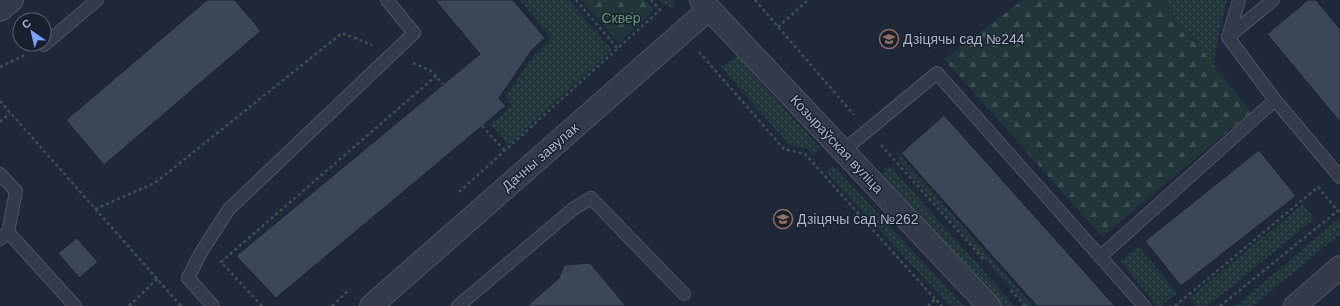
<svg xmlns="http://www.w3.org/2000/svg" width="1340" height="306" font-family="Arial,sans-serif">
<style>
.green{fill:url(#green-dots)}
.forest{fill:url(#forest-firs)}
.building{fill:#3b4659;stroke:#1a2230}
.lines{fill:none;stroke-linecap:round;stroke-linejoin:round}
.lane-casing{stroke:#4d5564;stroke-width:14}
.street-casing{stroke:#4d5564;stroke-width:24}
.path{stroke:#3c5155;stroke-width:2.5;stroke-dasharray:3 3;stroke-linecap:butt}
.lane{stroke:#333a4a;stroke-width:12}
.street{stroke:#333a4a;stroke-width:22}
.labels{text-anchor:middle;stroke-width:3;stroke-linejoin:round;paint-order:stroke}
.park-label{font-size:14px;fill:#639874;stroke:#18202e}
.poi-label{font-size:14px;fill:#adb5c6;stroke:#18202e;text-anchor:start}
.street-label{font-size:14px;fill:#adb5c6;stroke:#18202e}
</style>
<defs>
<pattern id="green-dots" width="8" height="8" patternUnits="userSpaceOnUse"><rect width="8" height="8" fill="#21353a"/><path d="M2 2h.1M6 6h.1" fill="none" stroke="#3f5055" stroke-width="1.8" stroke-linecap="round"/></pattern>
<pattern id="forest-firs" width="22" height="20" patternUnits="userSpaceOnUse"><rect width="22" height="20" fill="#21353a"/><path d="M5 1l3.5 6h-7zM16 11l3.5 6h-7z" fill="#3f5055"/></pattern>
</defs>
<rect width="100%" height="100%" fill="#1f2839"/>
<path class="green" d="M 520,0 L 569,0 L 612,50 L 508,145 L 491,124 L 512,106 L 506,96 L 534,55 L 551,38 Z
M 659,0 L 673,0 L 675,9 L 662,4 Z
M 1162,0 L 1227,0 L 1213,64 Z
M 737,56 L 821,149 L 814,155 L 807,149 L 788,144 L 721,67 Z
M 901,156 L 1033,306 L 1026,306 L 897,159 Z
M 833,165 L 964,306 L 950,306 L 826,172 Z
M 890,166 L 1015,306 L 996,306 L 880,175 Z
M 1303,204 L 1314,219 L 1208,306 L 1196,306 L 1189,298 Z
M 1338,219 L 1340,221 L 1340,234 L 1253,306 L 1236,306 Z
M 1139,246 L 1177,293 L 1161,306 L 1157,306 L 1120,261 Z"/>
<path class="forest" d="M 582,0 L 645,0 L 654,10 L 619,43 Z
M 1023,0 L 1162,0 L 1251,112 L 1102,237 L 944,59 Z"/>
<path class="building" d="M 207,0 L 235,0 L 261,31 L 104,165 L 66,120 Z
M 435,0 L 513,0 L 545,38 L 532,50 L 499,98 L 506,106 L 276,298 L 236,256 L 480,54 Z
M 1308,0 L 1316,0 L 1340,29 L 1340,122 L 1267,34 Z
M 944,115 L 1115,306 L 1037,306 L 901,153 Z
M 1259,150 L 1296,196 L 1181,286 L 1145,241 Z
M 77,238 L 98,262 L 79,278 L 58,253 Z
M 590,263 L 626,306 L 527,306 L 559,278 L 564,265 Z"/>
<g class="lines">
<defs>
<path id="lane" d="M 1273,0 L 1228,37 L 1275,100 L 1340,177
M 1228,37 L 1239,0
M 44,45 L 97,0
M 844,150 L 937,73 L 1144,306
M 0,174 L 16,191 L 8,232 L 0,239
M 8,232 L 75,306
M 1100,257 L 1275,100
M 213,306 L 188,278 L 200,254 L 229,209 L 414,33 L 387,0
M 458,306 L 573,209 L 591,198 L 684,294"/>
<path id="street" d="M 701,0 L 989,306
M 0,10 L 12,0
M 371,306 L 709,9
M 1295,306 L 1340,267"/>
</defs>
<use href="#lane" class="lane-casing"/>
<use href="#street" class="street-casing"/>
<path class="path" d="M 576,0 L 618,49
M 755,0 L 854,115
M 778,27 L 808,0
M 699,52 L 784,149 L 805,154 L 935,299
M 413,63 L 431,71 L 443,84
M 0,67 L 27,54
M 0,101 L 181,306
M 0,122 L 10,113
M 482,126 L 505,151
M 881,145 L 985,261
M 459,192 L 660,10 L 651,0
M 95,209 L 155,183 L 342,33 L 372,45
M 1011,290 L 1025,306
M 129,306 L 157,279
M 262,306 L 221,262 L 436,76
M 332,306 L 350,289
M 928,306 L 935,299 L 942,306
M 1175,306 L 1318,187 L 1338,211
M 1220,306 L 1340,209"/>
<use href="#lane" class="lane"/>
<use href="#street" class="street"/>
</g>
<defs>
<symbol id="school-ring" viewBox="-11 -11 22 22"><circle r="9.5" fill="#18202e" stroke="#8d6e63" stroke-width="1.5"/><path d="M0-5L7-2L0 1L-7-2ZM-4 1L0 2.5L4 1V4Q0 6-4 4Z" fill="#8d6e63"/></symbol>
</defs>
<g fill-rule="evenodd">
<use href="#school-ring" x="878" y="28" width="22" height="22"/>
<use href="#school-ring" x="772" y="208" width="22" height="22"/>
</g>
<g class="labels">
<g class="park-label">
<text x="621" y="23">Сквер</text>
</g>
<g class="poi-label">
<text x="903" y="44">Дзіцячы сад №244</text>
<text x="797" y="224">Дзіцячы сад №262</text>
</g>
<g class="street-label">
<text transform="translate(837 144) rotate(47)" y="5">Козыраўская вуліца</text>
<text transform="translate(540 157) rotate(-41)" y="5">Дачны завулак</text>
</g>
</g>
<g transform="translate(32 32) rotate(326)"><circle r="19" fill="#18202e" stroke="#545c6b"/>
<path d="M0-3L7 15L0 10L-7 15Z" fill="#7aa2ff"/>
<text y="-6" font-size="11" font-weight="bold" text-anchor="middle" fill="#adb5c6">С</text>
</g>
</svg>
